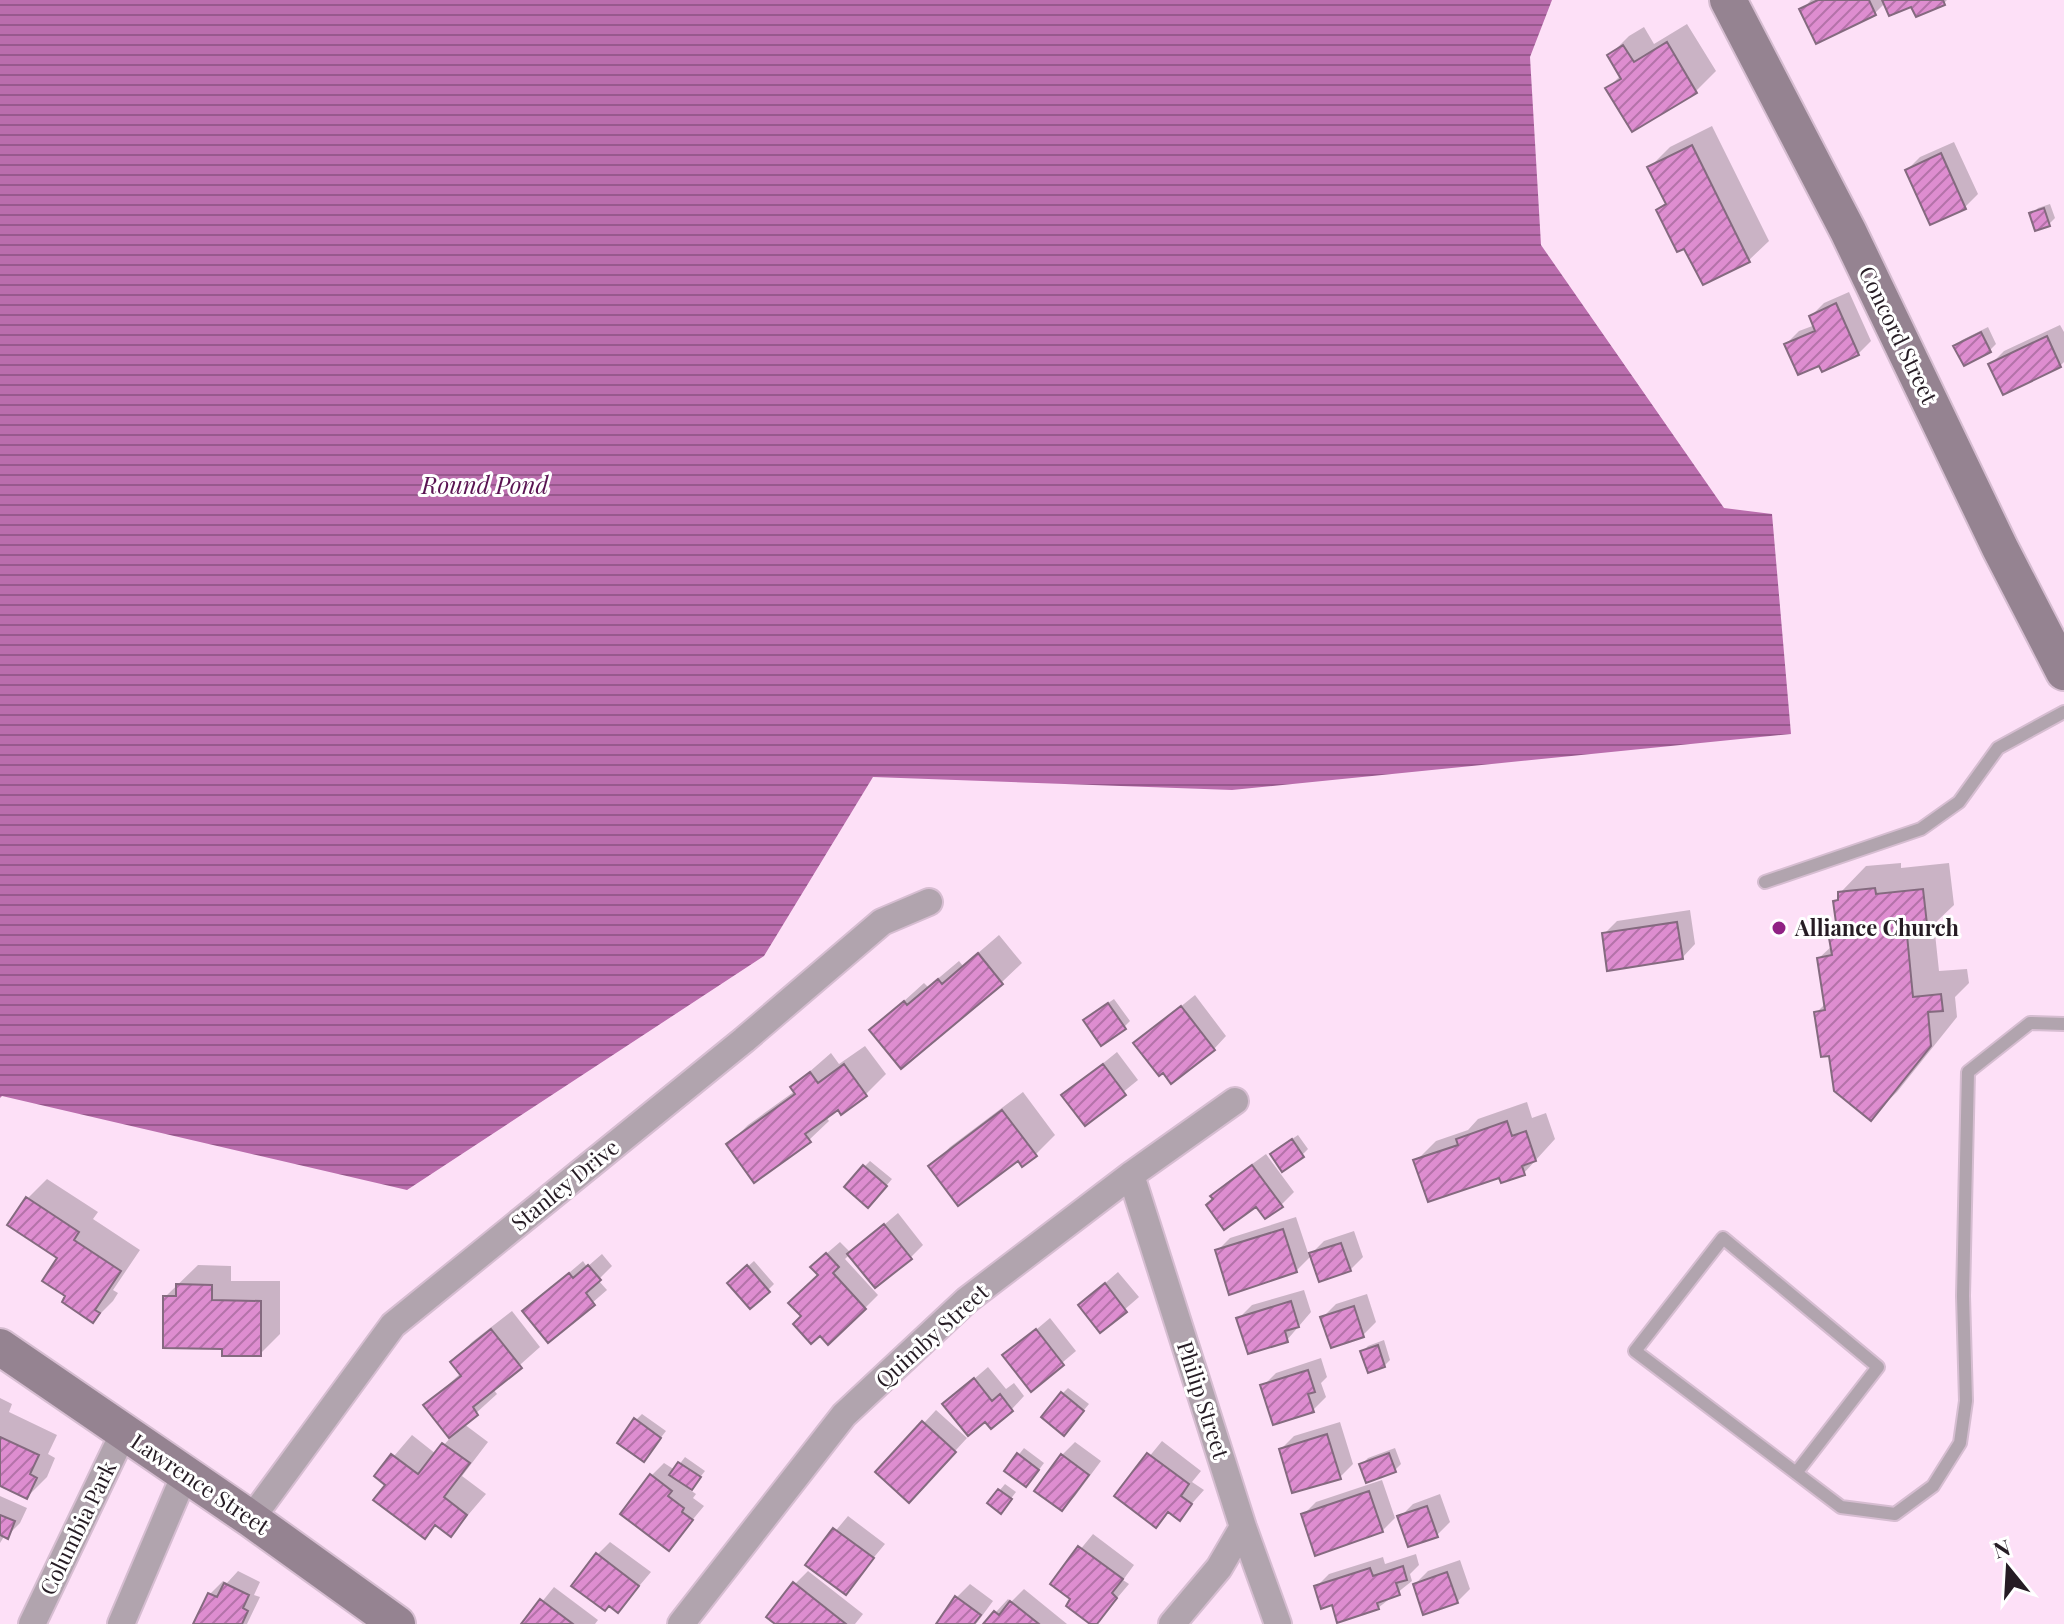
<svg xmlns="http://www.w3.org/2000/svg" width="2064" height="1624" font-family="'Playfair Display',serif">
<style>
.water{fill:url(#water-rules)}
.shadow{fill:#0003}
.building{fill:url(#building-hatch);stroke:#846a7f;stroke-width:2}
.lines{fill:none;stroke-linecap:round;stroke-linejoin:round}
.lane-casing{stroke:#d6bdd1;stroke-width:16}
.street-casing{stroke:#d6bdd1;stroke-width:30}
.secondary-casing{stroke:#d6bdd1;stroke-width:40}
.lane{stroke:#b1a4ae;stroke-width:12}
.street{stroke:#b1a4ae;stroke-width:26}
.secondary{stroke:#958391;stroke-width:36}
.poi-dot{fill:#902284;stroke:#fff;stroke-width:3}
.labels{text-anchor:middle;stroke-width:6;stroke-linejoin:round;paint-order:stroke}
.street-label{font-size:22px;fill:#261c24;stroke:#fff}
.poi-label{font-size:22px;font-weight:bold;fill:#261c24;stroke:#fff;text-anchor:start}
.water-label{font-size:24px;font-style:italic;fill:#5a1352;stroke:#fff}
</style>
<defs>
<pattern id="water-rules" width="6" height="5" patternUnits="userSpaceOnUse" patternTransform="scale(2)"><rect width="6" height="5" fill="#ba6dad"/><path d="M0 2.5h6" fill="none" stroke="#97598d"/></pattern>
<pattern id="building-hatch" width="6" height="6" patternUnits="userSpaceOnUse" patternTransform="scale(2)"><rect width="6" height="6" fill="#de8dd0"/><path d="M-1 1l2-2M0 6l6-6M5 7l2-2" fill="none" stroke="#b472a9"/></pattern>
</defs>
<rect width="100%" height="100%" fill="#fde0f7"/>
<path class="water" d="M 0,0 L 1552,0 L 1530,57 L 1541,245 L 1724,508 L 1772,514 L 1791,734 L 1232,790 L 873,777 L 764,956 L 407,1190 L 2,1096 L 0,1098 Z"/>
<path class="shadow" d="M 1811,0 L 1947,0 L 1944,3 L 1885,3 L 1875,13 L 1817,41 L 1802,10 Z
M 1687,24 L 1716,71 L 1696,91 L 1633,130 L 1608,88 L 1621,75 L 1609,56 L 1629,36 L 1644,27 L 1654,44 Z
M 1712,126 L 1769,241 L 1749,260 L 1704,283 L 1685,246 L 1658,210 L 1667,201 L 1650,167 L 1670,147 Z
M 1954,142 L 1978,194 L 1965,207 L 1907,170 L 1920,157 Z
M 2050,204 L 2055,218 L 2049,224 L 2032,214 L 2038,208 Z
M 1849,292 L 1871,341 L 1858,354 L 1820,363 L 1786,344 L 1799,331 L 1815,325 L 1811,316 L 1824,303 Z
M 2060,325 L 2064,332 L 2064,362 L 2060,366 L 1991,364 L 2004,351 Z
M 1988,327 L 1996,344 L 1990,350 L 1956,346 L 1962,340 Z
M 1901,863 L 1901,868 L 1949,863 L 1954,905 L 1934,924 L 1939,971 L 1967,969 L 1969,983 L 1955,997 L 1957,1017 L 1897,1092 L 1870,1118 L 1831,1054 L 1817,1012 L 1826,1003 L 1819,958 L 1833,945 L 1832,938 L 1839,931 L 1835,902 L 1840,897 L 1840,893 L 1866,866 Z
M 1690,910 L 1695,944 L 1682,958 L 1604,934 L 1617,921 Z
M 999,935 L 1022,963 L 1002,982 L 902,1066 L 872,1030 L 924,983 L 928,987 L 959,961 L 963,966 Z
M 1195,995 L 1226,1036 L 1214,1049 L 1136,1043 Z
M 1114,999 L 1130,1021 L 1124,1027 L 1092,1014 Z
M 865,1046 L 886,1074 L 866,1094 L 842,1112 L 839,1107 L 826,1117 L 829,1121 L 809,1140 L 729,1144 L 748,1125 L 795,1091 L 792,1087 L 831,1053 L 839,1064 Z
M 1117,1052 L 1138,1080 L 1085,1123 L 1064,1095 Z
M 1023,1092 L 1055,1135 L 1035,1155 L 931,1167 L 950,1147 Z
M 1527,1102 L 1532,1118 L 1546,1113 L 1555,1139 L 1524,1173 L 1500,1175 L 1416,1161 L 1436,1141 L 1468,1130 L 1478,1119 Z
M 1298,1135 L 1308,1149 L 1302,1155 L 1279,1148 Z
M 1266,1154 L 1294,1192 L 1281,1205 L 1215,1198 L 1213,1196 L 1226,1183 Z
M 870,1161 L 892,1179 L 874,1200 L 864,1167 Z
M 47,1179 L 98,1212 L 93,1219 L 140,1250 L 113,1290 L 118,1293 L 113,1301 L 93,1321 L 68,1296 L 60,1258 L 27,1199 Z
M 898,1213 L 923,1245 L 910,1258 L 850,1254 L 845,1259 L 878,1295 L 865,1308 L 803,1316 L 826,1254 L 840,1242 L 851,1253 Z
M 1296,1217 L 1309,1256 L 1324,1241 L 1354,1231 L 1363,1257 L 1350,1270 L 1312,1255 L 1296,1271 L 1217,1251 L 1230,1238 Z
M 602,1254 L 612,1266 L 598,1280 L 607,1290 L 548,1341 L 524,1311 L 583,1261 L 587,1267 Z
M 754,1261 L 774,1284 L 768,1290 L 736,1277 Z
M 198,1265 L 231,1266 L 231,1281 L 280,1281 L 280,1334 L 260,1354 L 224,1347 L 165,1297 Z
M 1118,1272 L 1139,1297 L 1101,1330 L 1080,1305 Z
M 1304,1290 L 1311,1312 L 1287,1340 L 1239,1318 L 1252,1305 Z
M 1367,1294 L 1376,1322 L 1363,1335 L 1332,1345 L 1323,1317 L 1336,1304 Z
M 512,1311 L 540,1347 L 493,1389 L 497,1394 L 464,1424 L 488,1442 L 462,1476 L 486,1494 L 451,1535 L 437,1524 L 424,1537 L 388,1485 L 377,1476 L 412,1435 L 436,1454 L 451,1437 L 426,1405 L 461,1373 L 453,1362 L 472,1342 Z
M 1050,1318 L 1076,1351 L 1031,1389 L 1005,1356 Z
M 1384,1340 L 1390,1360 L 1384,1366 L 1362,1352 L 1368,1346 Z
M 1321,1358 L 1327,1377 L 1321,1383 L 1326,1397 L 1313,1410 L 1263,1386 L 1276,1373 Z
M 988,1367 L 1006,1389 L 1014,1383 L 1024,1396 L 1012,1409 L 986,1420 L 945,1404 Z
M 1068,1388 L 1089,1404 L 1070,1427 L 1063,1393 Z
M 0,1398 L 12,1404 L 9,1412 L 57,1435 L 48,1454 L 55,1458 L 47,1477 L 27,1497 L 0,1484 Z
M 936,1410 L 967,1438 L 922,1487 L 924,1423 Z
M 642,1414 L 666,1431 L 649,1453 L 636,1420 Z
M 1340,1422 L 1353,1464 L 1340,1477 L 1281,1449 L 1294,1436 Z
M 1162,1441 L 1201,1471 L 1192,1482 L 1204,1490 L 1179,1518 L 1170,1511 L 1155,1525 L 1117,1496 Z
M 1075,1442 L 1101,1461 L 1075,1496 L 1062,1509 L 1062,1455 Z
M 1024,1448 L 1044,1463 L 1032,1479 L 1007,1470 Z
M 1395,1448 L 1401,1464 L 1395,1470 L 1362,1464 L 1368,1458 Z
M 685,1457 L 705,1471 L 690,1490 L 696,1494 L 693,1498 L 704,1506 L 669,1548 L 652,1475 L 664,1463 L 675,1470 Z
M 1382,1480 L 1395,1518 L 1382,1531 L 1303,1515 L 1316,1502 Z
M 1005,1484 L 1016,1492 L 1006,1505 L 1000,1490 Z
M 1440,1494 L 1450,1522 L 1437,1535 L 1400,1517 L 1413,1504 Z
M 0,1496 L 27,1508 L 20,1523 L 7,1536 L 5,1535 L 0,1543 Z
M 848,1516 L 885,1544 L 845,1592 L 808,1564 Z
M 1093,1534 L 1134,1565 L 1123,1580 L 1129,1584 L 1095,1624 L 1073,1599 L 1052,1584 Z
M 610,1542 L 651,1572 L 618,1611 L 597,1555 Z
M 1416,1554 L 1419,1565 L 1410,1574 L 1412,1581 L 1378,1608 L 1333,1603 L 1316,1587 L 1329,1574 L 1383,1557 L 1385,1564 Z
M 1460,1560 L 1470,1589 L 1457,1602 L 1415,1584 L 1428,1571 Z
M 238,1571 L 260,1582 L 254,1595 L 260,1597 L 247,1624 L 195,1624 L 210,1594 L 223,1581 L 227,1583 Z
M 808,1571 L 863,1614 L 855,1624 L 778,1624 L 795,1584 Z
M 970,1584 L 993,1601 L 976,1624 L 938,1624 L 957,1597 Z
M 554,1587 L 598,1620 L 595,1624 L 524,1624 Z
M 1024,1589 L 1067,1624 L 985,1624 L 1008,1599 L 1011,1602 Z"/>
<path class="building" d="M 1818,0 L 1869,0 L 1876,15 L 1816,44 L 1799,9 Z
M 1882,0 L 1943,0 L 1945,5 L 1916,17 L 1911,7 L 1889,16 Z
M 1667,42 L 1697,93 L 1632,132 L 1605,88 L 1621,79 L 1607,55 L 1623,45 L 1634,62 Z
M 1692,145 L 1750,262 L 1703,285 L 1684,249 L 1677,252 L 1656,210 L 1666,204 L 1647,167 Z
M 1941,153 L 1966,209 L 1930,225 L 1905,170 Z
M 2044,208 L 2050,226 L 2035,231 L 2029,213 Z
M 1836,303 L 1859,355 L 1822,372 L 1819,366 L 1798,375 L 1784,344 L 1815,331 L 1809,316 Z
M 1981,332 L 1991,352 L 1964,366 L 1953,346 Z
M 2047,336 L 2061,367 L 2003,395 L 1988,364 Z
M 1875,888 L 1876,894 L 1923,889 L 1928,933 L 1907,935 L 1913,997 L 1941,994 L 1943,1011 L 1928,1012 L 1931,1046 L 1871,1121 L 1834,1091 L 1829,1056 L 1821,1057 L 1814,1012 L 1825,1010 L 1817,958 L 1832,955 L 1829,938 L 1838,937 L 1833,901 L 1838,900 L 1838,892 Z
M 1677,922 L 1683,959 L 1607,971 L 1602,933 Z
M 978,953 L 1003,984 L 901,1069 L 869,1030 L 904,1001 L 907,1005 L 938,979 L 942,984 Z
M 1108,1003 L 1126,1029 L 1101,1046 L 1083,1020 Z
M 1181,1006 L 1215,1050 L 1171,1084 L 1163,1073 L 1159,1076 L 1133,1043 Z
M 844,1064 L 867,1096 L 841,1115 L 838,1110 L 805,1134 L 811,1142 L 754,1183 L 726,1144 L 795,1094 L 790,1087 L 810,1072 L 818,1083 Z
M 1103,1064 L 1126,1095 L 1085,1126 L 1061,1095 Z
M 1002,1110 L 1037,1156 L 1022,1167 L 1018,1161 L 958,1206 L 928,1166 Z
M 1507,1121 L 1512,1136 L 1526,1131 L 1536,1161 L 1522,1166 L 1525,1175 L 1501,1183 L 1499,1178 L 1428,1202 L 1413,1160 L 1458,1145 L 1456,1139 Z
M 1292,1139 L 1304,1157 L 1282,1172 L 1270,1154 Z
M 863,1165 L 887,1186 L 868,1208 L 844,1187 Z
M 1252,1165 L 1283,1207 L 1265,1219 L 1256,1207 L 1224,1230 L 1206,1205 L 1213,1199 L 1210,1196 Z
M 26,1197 L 79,1232 L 74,1240 L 121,1271 L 95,1310 L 100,1313 L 93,1323 L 62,1302 L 65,1296 L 42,1281 L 57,1258 L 7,1225 Z
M 884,1224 L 912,1259 L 875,1288 L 847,1254 Z
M 1283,1229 L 1297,1272 L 1229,1295 L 1215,1250 Z
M 1341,1243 L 1351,1271 L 1319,1282 L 1309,1253 Z
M 826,1253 L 839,1267 L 833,1273 L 866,1309 L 828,1345 L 820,1336 L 811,1344 L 793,1324 L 801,1316 L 788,1303 L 818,1275 L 810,1267 Z
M 588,1265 L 601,1280 L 586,1293 L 595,1305 L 548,1343 L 522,1311 L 569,1273 L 573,1278 Z
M 747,1265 L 770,1292 L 750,1309 L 727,1283 Z
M 1105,1283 L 1127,1312 L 1100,1333 L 1078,1305 Z
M 176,1284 L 212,1285 L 212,1300 L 261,1301 L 261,1356 L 222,1356 L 222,1349 L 163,1348 L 163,1296 L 176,1296 Z
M 1291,1301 L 1299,1327 L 1285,1331 L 1288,1342 L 1248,1354 L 1236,1318 Z
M 1354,1306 L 1364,1337 L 1331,1348 L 1320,1317 Z
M 491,1329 L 522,1368 L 473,1407 L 478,1415 L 449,1438 L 423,1405 L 461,1376 L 450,1362 Z
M 1036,1329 L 1064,1365 L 1031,1392 L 1002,1355 Z
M 1378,1345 L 1385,1367 L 1368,1373 L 1360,1351 Z
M 1308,1370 L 1315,1392 L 1308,1394 L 1314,1412 L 1273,1425 L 1260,1385 Z
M 974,1378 L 992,1401 L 1000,1394 L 1013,1411 L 991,1429 L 985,1422 L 968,1436 L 942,1404 Z
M 1061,1392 L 1084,1411 L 1064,1436 L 1041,1417 Z
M 634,1418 L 661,1438 L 644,1462 L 617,1443 Z
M 922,1421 L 956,1452 L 909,1503 L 875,1472 Z
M 1327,1434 L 1341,1479 L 1292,1493 L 1279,1449 Z
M 0,1437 L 39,1455 L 30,1474 L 37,1478 L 27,1499 L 0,1486 Z
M 442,1443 L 470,1463 L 444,1497 L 467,1515 L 451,1537 L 435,1525 L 425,1539 L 373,1500 L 385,1485 L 374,1476 L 391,1454 L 418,1474 Z
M 1017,1453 L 1039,1470 L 1026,1487 L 1004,1471 Z
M 1147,1453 L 1189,1484 L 1181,1496 L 1192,1504 L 1180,1521 L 1168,1512 L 1156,1528 L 1114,1496 Z
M 1389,1453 L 1396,1472 L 1366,1483 L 1359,1464 Z
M 1061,1454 L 1089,1475 L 1062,1511 L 1034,1491 Z
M 678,1462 L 701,1477 L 692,1490 L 669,1475 Z
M 650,1474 L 672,1491 L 668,1496 L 684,1508 L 682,1512 L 693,1520 L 669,1551 L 620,1514 Z
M 998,1489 L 1012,1499 L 1001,1514 L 987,1503 Z
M 1369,1491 L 1383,1532 L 1315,1556 L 1301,1514 Z
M 1427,1506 L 1438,1537 L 1408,1547 L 1397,1516 Z
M 0,1515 L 15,1521 L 8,1539 L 0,1535 Z
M 833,1528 L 874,1558 L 846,1595 L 805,1565 Z
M 1078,1546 L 1123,1579 L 1112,1593 L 1117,1598 L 1097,1624 L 1090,1624 L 1066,1606 L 1070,1599 L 1050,1584 Z
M 596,1553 L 639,1586 L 618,1613 L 609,1606 L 605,1611 L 571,1586 Z
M 1403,1566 L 1407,1580 L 1396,1583 L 1400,1595 L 1377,1603 L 1379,1609 L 1337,1623 L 1332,1605 L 1321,1609 L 1314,1586 L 1370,1568 L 1373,1576 Z
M 1447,1572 L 1458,1603 L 1423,1615 L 1413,1584 Z
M 793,1582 L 846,1624 L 775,1624 L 766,1617 Z
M 224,1583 L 249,1595 L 243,1608 L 248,1611 L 242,1624 L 193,1624 L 208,1593 L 217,1597 Z
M 955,1596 L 981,1615 L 974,1624 L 936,1624 Z
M 540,1599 L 573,1624 L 521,1624 Z
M 1010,1601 L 1039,1624 L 983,1624 L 994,1611 L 999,1615 Z"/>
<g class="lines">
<defs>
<path id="lane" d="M 1765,882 L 1921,829 L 1959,802 L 1998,748 L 2064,712
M 1796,1473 L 1878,1367 L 1723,1238 L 1635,1351 L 1841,1507 L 1895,1514 L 1933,1486 L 1960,1443 L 1966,1401 L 1963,1296 L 1968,1072 L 2030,1023 L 2064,1024"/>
<path id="street" d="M 1131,1175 L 1243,1527 L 1278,1624
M 251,1519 L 393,1325 L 744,1040 L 882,922 L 929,902
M 32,1624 L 124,1432
M 121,1624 L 185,1474
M 681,1624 L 844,1415 L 967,1300 L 1131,1175 L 1235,1101
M 1172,1624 L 1219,1568 L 1243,1527"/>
<path id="secondary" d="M 1728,0 L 1848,231 L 2000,548 L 2064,672
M 0,1347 L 251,1519 L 397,1624"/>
</defs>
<use href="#lane" class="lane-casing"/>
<use href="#street" class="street-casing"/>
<use href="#secondary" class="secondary-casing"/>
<use href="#lane" class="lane"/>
<use href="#street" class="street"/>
<use href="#secondary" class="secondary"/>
</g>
<circle class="poi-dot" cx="1779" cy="928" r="8"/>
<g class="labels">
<g class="street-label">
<text transform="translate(1898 335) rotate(64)" y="8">Concord Street</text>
<text transform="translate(565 1185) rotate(-39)" y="8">Stanley Drive</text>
<text transform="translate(932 1336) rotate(-42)" y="8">Quimby Street</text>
<text transform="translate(1203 1400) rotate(72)" y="8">Philip Street</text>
<text transform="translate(200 1484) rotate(34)" y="8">Lawrence Street</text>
<text transform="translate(78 1528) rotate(-64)" y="8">Columbia Park</text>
</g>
<g class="poi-label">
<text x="1795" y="936">Alliance Church</text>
</g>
<g class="water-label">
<text x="485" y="494">Round Pond</text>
</g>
</g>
<g transform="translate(2008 1568) rotate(342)" stroke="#ffffff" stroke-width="6" paint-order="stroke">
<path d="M0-6L14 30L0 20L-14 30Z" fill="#261c24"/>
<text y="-12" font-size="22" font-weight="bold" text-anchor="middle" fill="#261c24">N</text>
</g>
</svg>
